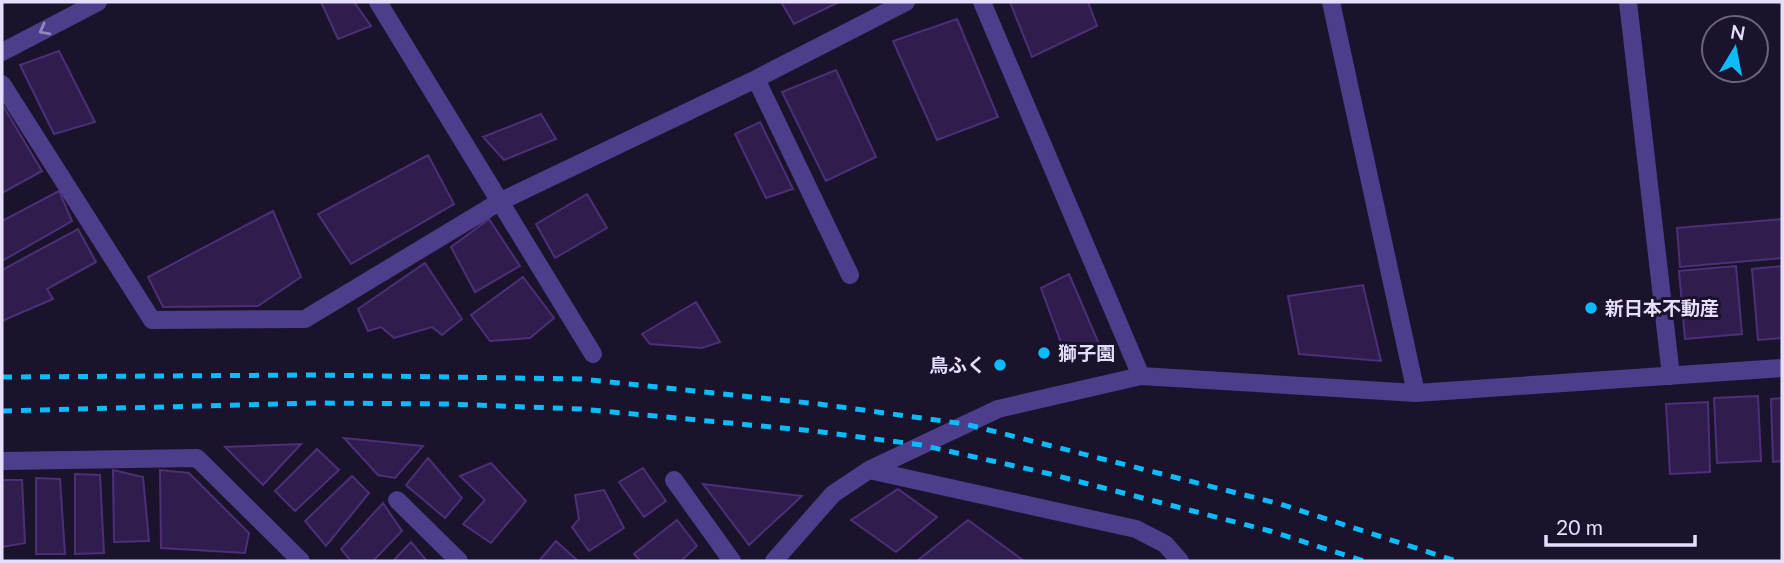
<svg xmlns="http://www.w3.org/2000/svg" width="1784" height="563" font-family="Lato,'Noto Sans JP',sans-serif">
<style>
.building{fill:#2f1e4d;stroke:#4b3078;stroke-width:2}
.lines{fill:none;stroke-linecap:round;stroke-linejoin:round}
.minor{stroke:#4d3d8a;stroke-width:18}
.rail{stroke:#0abbfd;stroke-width:5;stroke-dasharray:10 9;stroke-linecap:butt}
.oneway{stroke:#9285bf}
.poi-dot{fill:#0abbfd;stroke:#1b122c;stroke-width:2.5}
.labels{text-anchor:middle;stroke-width:6;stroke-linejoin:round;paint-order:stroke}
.poi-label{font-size:19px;font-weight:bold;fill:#e6ddff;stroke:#1b122c;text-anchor:start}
</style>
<rect width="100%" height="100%" fill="#1b122c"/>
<path class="building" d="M 321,2 L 354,2 L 371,26 L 338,39 Z
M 781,2 L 839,2 L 794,24 Z
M 1010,2 L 1088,2 L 1097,26 L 1032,57 Z
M 957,19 L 998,117 L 937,140 L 893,41 Z
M 59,51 L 95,122 L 54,134 L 20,65 Z
M 836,70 L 876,157 L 826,181 L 782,92 Z
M 2,104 L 42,171 L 2,193 Z
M 541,114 L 556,139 L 504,160 L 483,137 Z
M 760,122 L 793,189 L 766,198 L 735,134 Z
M 428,155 L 454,204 L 351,264 L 318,214 Z
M 59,191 L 72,221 L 2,261 L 2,221 Z
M 587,194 L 607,228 L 555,258 L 536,224 Z
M 273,211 L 301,277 L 258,306 L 163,307 L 148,277 Z
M 489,219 L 520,266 L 475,292 L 451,247 Z
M 1782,219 L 1782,258 L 1680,267 L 1677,228 Z
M 78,229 L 96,262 L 47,289 L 53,299 L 2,321 L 2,270 Z
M 425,263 L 462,319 L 442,335 L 432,327 L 394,338 L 381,327 L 368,331 L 358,309 Z
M 1736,266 L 1742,334 L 1685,339 L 1679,271 Z
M 1782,266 L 1782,338 L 1758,340 L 1752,269 Z
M 1069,274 L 1102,351 L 1067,359 L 1041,288 Z
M 523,277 L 554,318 L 530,338 L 490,341 L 471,315 Z
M 1363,285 L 1381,361 L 1299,354 L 1288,296 Z
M 696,302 L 720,342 L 702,348 L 650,344 L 642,334 Z
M 1758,396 L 1761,461 L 1717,463 L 1714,398 Z
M 1782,398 L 1782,461 L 1773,462 L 1771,399 Z
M 1708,402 L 1710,472 L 1670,474 L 1666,404 Z
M 344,438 L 423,446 L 395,478 L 378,475 Z
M 301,444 L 263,485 L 225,447 Z
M 317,449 L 339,470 L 295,511 L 275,491 Z
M 428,458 L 462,498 L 445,518 L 406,485 Z
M 491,463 L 526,501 L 491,543 L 463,524 L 485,500 L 460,476 Z
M 643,468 L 666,501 L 644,517 L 619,482 Z
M 113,470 L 143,477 L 149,541 L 114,542 Z
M 160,470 L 189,473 L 249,533 L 245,553 L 161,548 Z
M 75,474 L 100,475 L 104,553 L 75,554 Z
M 352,476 L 369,493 L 326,546 L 305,521 Z
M 36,478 L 60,479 L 65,554 L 36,554 Z
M 2,480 L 22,480 L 25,543 L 2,547 Z
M 703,484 L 802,496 L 749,545 Z
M 898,489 L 937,517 L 896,552 L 851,520 Z
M 604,490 L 624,528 L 589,551 L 572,527 L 579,519 L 575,495 Z
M 383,503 L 402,531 L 373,561 L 351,561 L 341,549 Z
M 677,520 L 697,546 L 681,561 L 640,561 L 634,554 Z
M 968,520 L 1024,561 L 917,561 Z
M 556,541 L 578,561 L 539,561 Z
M 411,542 L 427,561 L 393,561 Z"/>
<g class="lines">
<path class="minor" d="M 378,2 L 593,354
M 982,2 L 1141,376
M 1331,2 L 1416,393
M 1628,2 L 1671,376
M 2,52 L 98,2
M 756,79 L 850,275
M 2,84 L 152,320 L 305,319 L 499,202 L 756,79 L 906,2
M 2,461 L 197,458 L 301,561
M 869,470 L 1136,529 L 1165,544 L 1180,561
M 674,480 L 732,561
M 397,500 L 459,561
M 774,561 L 833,494 L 869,470 L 998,409 L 1141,376 L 1416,393 L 1782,368"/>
<path class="rail" d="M 2,377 L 316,375 L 581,379 L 819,404 L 965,424 L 1280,504 L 1456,561
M 2,411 L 318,403 L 447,404 L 581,409 L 814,431 L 921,445 L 1046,473 L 1270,531 L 1364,561"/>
</g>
<defs><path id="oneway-chevron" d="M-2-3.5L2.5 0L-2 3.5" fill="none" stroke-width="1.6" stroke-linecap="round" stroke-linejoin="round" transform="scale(1.75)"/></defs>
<use class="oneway" href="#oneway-chevron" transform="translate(44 30) rotate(152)"/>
<g class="poi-dot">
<circle cx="1591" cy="308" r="7"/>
<circle cx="1044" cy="353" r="7"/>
<circle cx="1000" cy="365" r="7"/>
</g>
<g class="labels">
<g class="poi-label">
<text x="1605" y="315">新日本不動産</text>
<text x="1058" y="360">獅子園</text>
<text x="986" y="372" text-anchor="end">鳥ふく</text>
</g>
</g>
<rect width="1784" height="563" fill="none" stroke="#e6ddff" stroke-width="7"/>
<g transform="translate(1735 49) rotate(10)"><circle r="33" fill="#1b122c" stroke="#6c6380" stroke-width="2"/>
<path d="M0-5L12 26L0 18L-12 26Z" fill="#0abbfd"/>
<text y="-10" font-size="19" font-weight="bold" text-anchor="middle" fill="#e6ddff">N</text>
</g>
<path d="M1546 535v10h149v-10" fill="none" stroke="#e6ddff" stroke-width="3.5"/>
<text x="1556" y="535" font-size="21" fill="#e6ddff" stroke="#1b122c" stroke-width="5" paint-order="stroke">20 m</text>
</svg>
